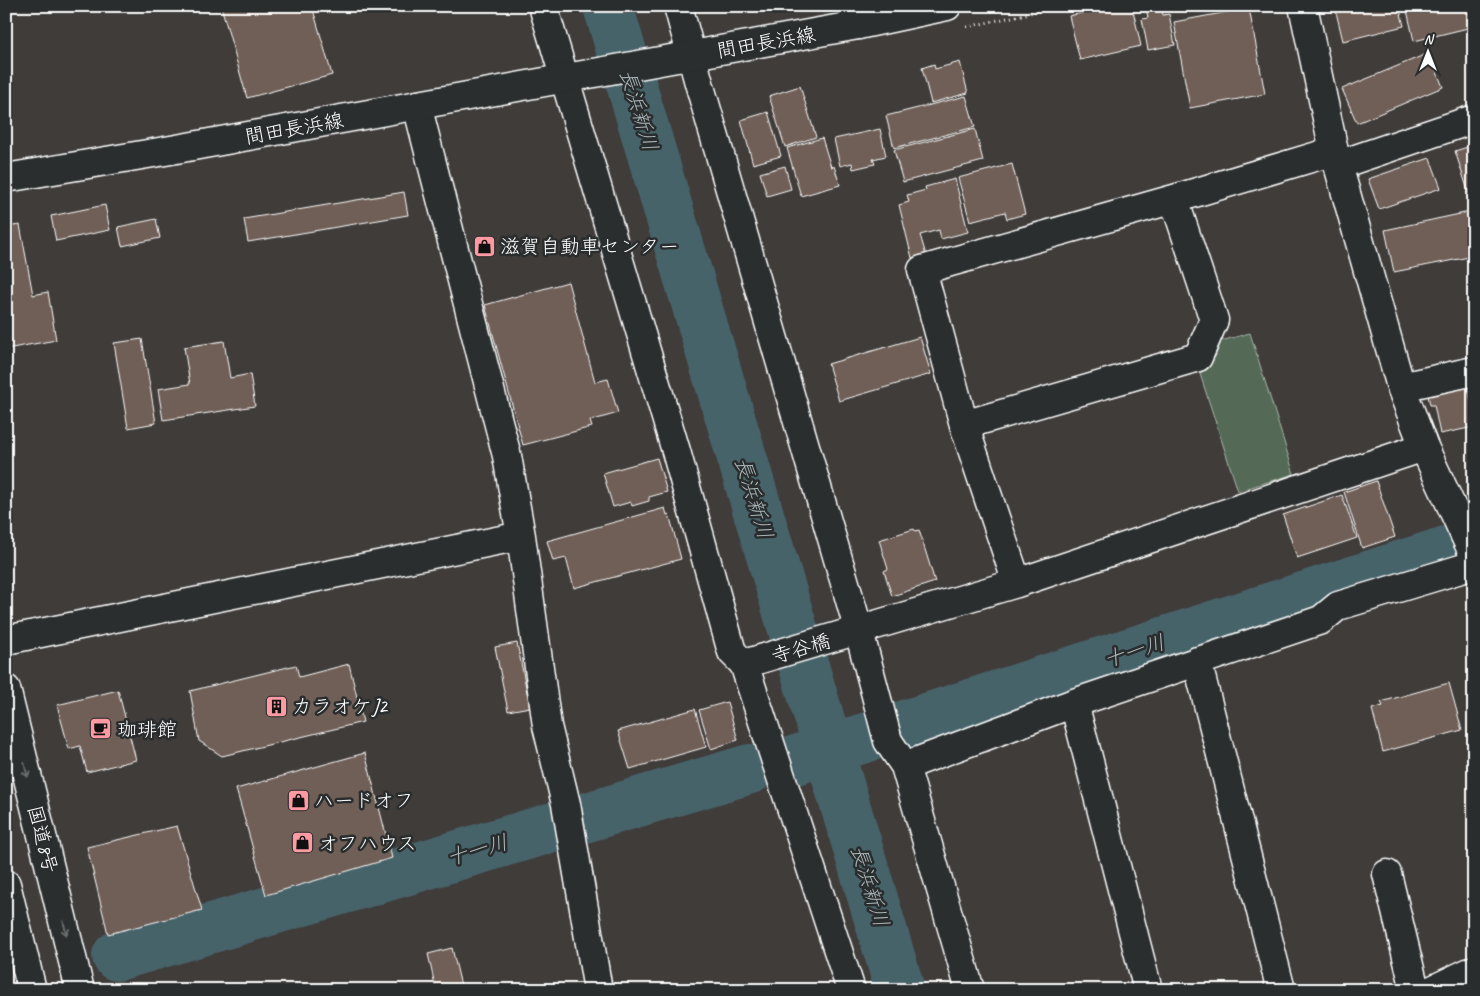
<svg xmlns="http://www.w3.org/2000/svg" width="1480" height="996" font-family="Caveat,'Klee One',sans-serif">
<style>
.green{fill:#556b57;stroke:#aab5ab}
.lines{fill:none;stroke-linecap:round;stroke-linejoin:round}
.river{stroke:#47646b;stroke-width:50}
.building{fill:#6f5f56;stroke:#fff}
.minor-casing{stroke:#fff;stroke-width:31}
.major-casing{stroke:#fff;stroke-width:31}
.highway-casing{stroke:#fff;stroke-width:31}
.path{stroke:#fff;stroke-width:3;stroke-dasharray:1 4;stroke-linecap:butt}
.minor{stroke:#2a2d2e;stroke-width:28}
.major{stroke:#2a2d2e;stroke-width:28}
.highway{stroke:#2a2d2e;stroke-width:28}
.oneway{stroke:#6a6c6d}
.labels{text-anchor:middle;stroke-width:5;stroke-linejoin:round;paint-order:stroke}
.street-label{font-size:20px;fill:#fff;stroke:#2a2d2e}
.poi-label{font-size:20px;fill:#fff;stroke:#2a2d2e;text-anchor:start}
.water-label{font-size:21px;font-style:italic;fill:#acb9bc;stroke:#2a2d2e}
</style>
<rect width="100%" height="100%" fill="#3f3c3a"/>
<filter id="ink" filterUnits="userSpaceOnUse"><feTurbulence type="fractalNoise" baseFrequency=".02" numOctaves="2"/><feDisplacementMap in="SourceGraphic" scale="10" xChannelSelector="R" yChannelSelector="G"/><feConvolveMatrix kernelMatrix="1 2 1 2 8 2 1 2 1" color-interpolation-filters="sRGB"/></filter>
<g filter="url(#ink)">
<path class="green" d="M 1250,333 L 1294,474 L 1238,491 L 1200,374 L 1215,357 L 1221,341 Z"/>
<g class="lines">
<path class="river" d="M 608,6 L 900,990
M 796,760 L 1446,551 L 1474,546
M 117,956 L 750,769"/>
</g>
<path class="building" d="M 221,6 L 312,6 L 332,75 L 247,98 Z
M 1111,6 L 1132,6 L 1141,46 L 1080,60 L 1069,16 Z
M 1152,6 L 1161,6 L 1163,15 L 1169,14 L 1175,45 L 1148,50 L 1142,19 L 1148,18 L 1146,7 Z
M 1357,6 L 1399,6 L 1404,26 L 1343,41 L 1336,12 Z
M 1406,6 L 1467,6 L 1472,27 L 1414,41 Z
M 1249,8 L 1265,94 L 1190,108 L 1174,22 Z
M 1429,53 L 1443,87 L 1357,123 L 1342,89 Z
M 960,62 L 968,93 L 931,103 L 922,68 L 934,64 L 935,69 Z
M 800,86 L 816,137 L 785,147 L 769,96 Z
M 966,96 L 975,127 L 894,148 L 886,116 Z
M 768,112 L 781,156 L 753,164 L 741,120 Z
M 880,129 L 886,156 L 873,159 L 875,164 L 853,169 L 852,163 L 840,166 L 834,139 Z
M 975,129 L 983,161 L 903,182 L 894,150 Z
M 822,138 L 831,167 L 834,166 L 840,185 L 801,196 L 787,148 Z
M 1474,145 L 1474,196 L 1470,197 L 1455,151 Z
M 1430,158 L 1441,188 L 1379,209 L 1368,179 Z
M 1012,164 L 1025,214 L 1007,219 L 1005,212 L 970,221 L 958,178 Z
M 785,166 L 791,189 L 767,196 L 760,173 Z
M 955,179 L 968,232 L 941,239 L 939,230 L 920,235 L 926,255 L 912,258 L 899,205 L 909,202 L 907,195 L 926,190 L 925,187 Z
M 404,192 L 408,215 L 248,242 L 244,219 Z
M 105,205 L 110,230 L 56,241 L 51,216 Z
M 1474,211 L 1474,256 L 1394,272 L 1385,230 Z
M 156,219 L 160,238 L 122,246 L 118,227 Z
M 20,225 L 33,295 L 48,292 L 56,340 L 6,349 L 6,227 Z
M 568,282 L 595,382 L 608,379 L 618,413 L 590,421 L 592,427 L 523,445 L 485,305 Z
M 920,337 L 931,374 L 839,401 L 828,364 Z
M 142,339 L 156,423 L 128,428 L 114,343 Z
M 224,341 L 230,378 L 250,374 L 255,406 L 163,420 L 158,389 L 190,384 L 184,347 Z
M 1466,381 L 1474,413 L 1474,427 L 1440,434 L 1434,405 L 1430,405 L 1427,390 Z
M 657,458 L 667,492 L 649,497 L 649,501 L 632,506 L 631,502 L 613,507 L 603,473 Z
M 1376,481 L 1395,537 L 1362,548 L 1344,492 Z
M 1342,495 L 1357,538 L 1297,558 L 1283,515 Z
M 665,508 L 667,515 L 669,514 L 681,559 L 574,588 L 566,558 L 553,561 L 547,541 Z
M 914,529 L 915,531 L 919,530 L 935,582 L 892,596 L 884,571 L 888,569 L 879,540 Z
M 517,643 L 530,707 L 508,711 L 495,647 Z
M 349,664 L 363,722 L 222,756 L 199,741 L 190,691 L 296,665 L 299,677 Z
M 1449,683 L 1462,730 L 1383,752 L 1372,709 L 1383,706 L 1381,702 Z
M 118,690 L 136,760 L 87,772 L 80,746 L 69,749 L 57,705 Z
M 727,702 L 738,740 L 711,749 L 699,710 Z
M 695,709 L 706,747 L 630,769 L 618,731 Z
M 365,753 L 392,858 L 266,895 L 236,789 Z
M 177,826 L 202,910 L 108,934 L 87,847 Z
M 452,948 L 462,990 L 436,990 L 428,954 Z"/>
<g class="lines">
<defs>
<path id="minor" d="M 543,6 L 676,451 L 732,652 L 744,664 L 851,990
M 678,6 L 699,83 L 859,631 L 888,741 L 905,766 L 970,990
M 853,6 L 858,25
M 1303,6 L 1334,151 L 1401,387 L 1424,447 L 1474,555
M 417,105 L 507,456 L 521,536 L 547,726 L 566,804 L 598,990
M 1338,165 L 1474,119
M 1401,387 L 1474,371
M 964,425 L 1198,357 L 1214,320 L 1174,199
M 1017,583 L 964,425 L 922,270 L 1174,199 L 1334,151
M 6,640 L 521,536
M 1197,661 L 1281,990
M 744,664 L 1017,583 L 1424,447
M 1074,703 L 1148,990
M 905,766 L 1074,703 L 1321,620 L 1338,606 L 1474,565
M 1387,874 L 1415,990
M 1432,990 L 1474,970"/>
<path id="major" d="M 6,178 L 171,150 L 858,25 L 947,6"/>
<path id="highway" d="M 6,689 L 80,990
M 6,884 L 32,990"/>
</defs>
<use href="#minor" class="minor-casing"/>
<use href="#major" class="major-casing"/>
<use href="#highway" class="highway-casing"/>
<path class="path" d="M 967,27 L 1061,6"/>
<use href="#minor" class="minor"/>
<use href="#major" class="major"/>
<use href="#highway" class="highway"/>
</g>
<defs><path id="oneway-shaft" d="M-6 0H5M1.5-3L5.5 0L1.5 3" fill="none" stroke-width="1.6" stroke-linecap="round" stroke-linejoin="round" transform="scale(1.25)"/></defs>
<g class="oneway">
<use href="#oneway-shaft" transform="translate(26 770) rotate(76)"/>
<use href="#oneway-shaft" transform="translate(65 928) rotate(76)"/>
</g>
</g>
<defs>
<symbol id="shop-square" viewBox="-11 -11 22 22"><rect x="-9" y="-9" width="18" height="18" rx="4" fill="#ff9aa2" stroke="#2a2d2e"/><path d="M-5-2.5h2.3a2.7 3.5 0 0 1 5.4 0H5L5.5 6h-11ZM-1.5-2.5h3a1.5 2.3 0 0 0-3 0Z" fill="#111"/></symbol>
<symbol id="building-square" viewBox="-11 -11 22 22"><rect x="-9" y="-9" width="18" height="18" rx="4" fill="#ff9aa2" stroke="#2a2d2e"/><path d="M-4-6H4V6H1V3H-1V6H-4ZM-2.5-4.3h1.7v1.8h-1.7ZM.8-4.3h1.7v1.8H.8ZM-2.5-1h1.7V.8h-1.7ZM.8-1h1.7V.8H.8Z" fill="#111"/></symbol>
<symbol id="cafe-square" viewBox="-11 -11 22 22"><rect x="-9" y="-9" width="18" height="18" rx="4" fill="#ff9aa2" stroke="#2a2d2e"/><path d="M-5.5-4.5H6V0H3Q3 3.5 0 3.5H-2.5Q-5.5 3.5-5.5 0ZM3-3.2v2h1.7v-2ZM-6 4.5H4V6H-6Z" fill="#111"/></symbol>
</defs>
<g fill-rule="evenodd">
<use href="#shop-square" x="472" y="234" width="25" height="25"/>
<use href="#building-square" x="264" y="694" width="25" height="25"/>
<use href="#cafe-square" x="88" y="716" width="25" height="25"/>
<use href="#shop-square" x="286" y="788" width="25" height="25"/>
<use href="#shop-square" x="290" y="830" width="25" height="25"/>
</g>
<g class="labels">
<g class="street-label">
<text transform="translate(766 42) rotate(-10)" y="7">間田長浜線</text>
<text transform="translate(294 128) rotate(-10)" y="7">間田長浜線</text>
<text transform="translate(801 648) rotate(-16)" y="7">寺谷橋</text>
<text transform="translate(43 839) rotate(76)" y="7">国道8号</text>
</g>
<g class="poi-label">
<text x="500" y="253">滋賀自動車センター</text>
<text x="292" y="713">カラオケJ2</text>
<text x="117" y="736">珈琲館</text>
<text x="314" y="807">ハードオフ</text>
<text x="318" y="850">オフハウス</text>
</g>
<g class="water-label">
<text transform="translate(639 110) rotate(73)" y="7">長浜新川</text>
<text transform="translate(754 498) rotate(73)" y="7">長浜新川</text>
<text transform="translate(1134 651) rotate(-18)" y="7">十一川</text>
<text transform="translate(477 850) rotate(-16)" y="7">十一川</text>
<text transform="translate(870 886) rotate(73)" y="7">長浜新川</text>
</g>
</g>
<rect width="1480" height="996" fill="none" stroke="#2a2d2e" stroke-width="25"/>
<rect x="12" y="12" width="1455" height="971" fill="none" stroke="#fff" stroke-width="2" filter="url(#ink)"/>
<g transform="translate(1428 52)" stroke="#2a2d2e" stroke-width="4" paint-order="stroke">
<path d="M0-4L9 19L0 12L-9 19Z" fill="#ffffff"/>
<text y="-8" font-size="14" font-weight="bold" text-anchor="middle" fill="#ffffff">N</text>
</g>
</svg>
